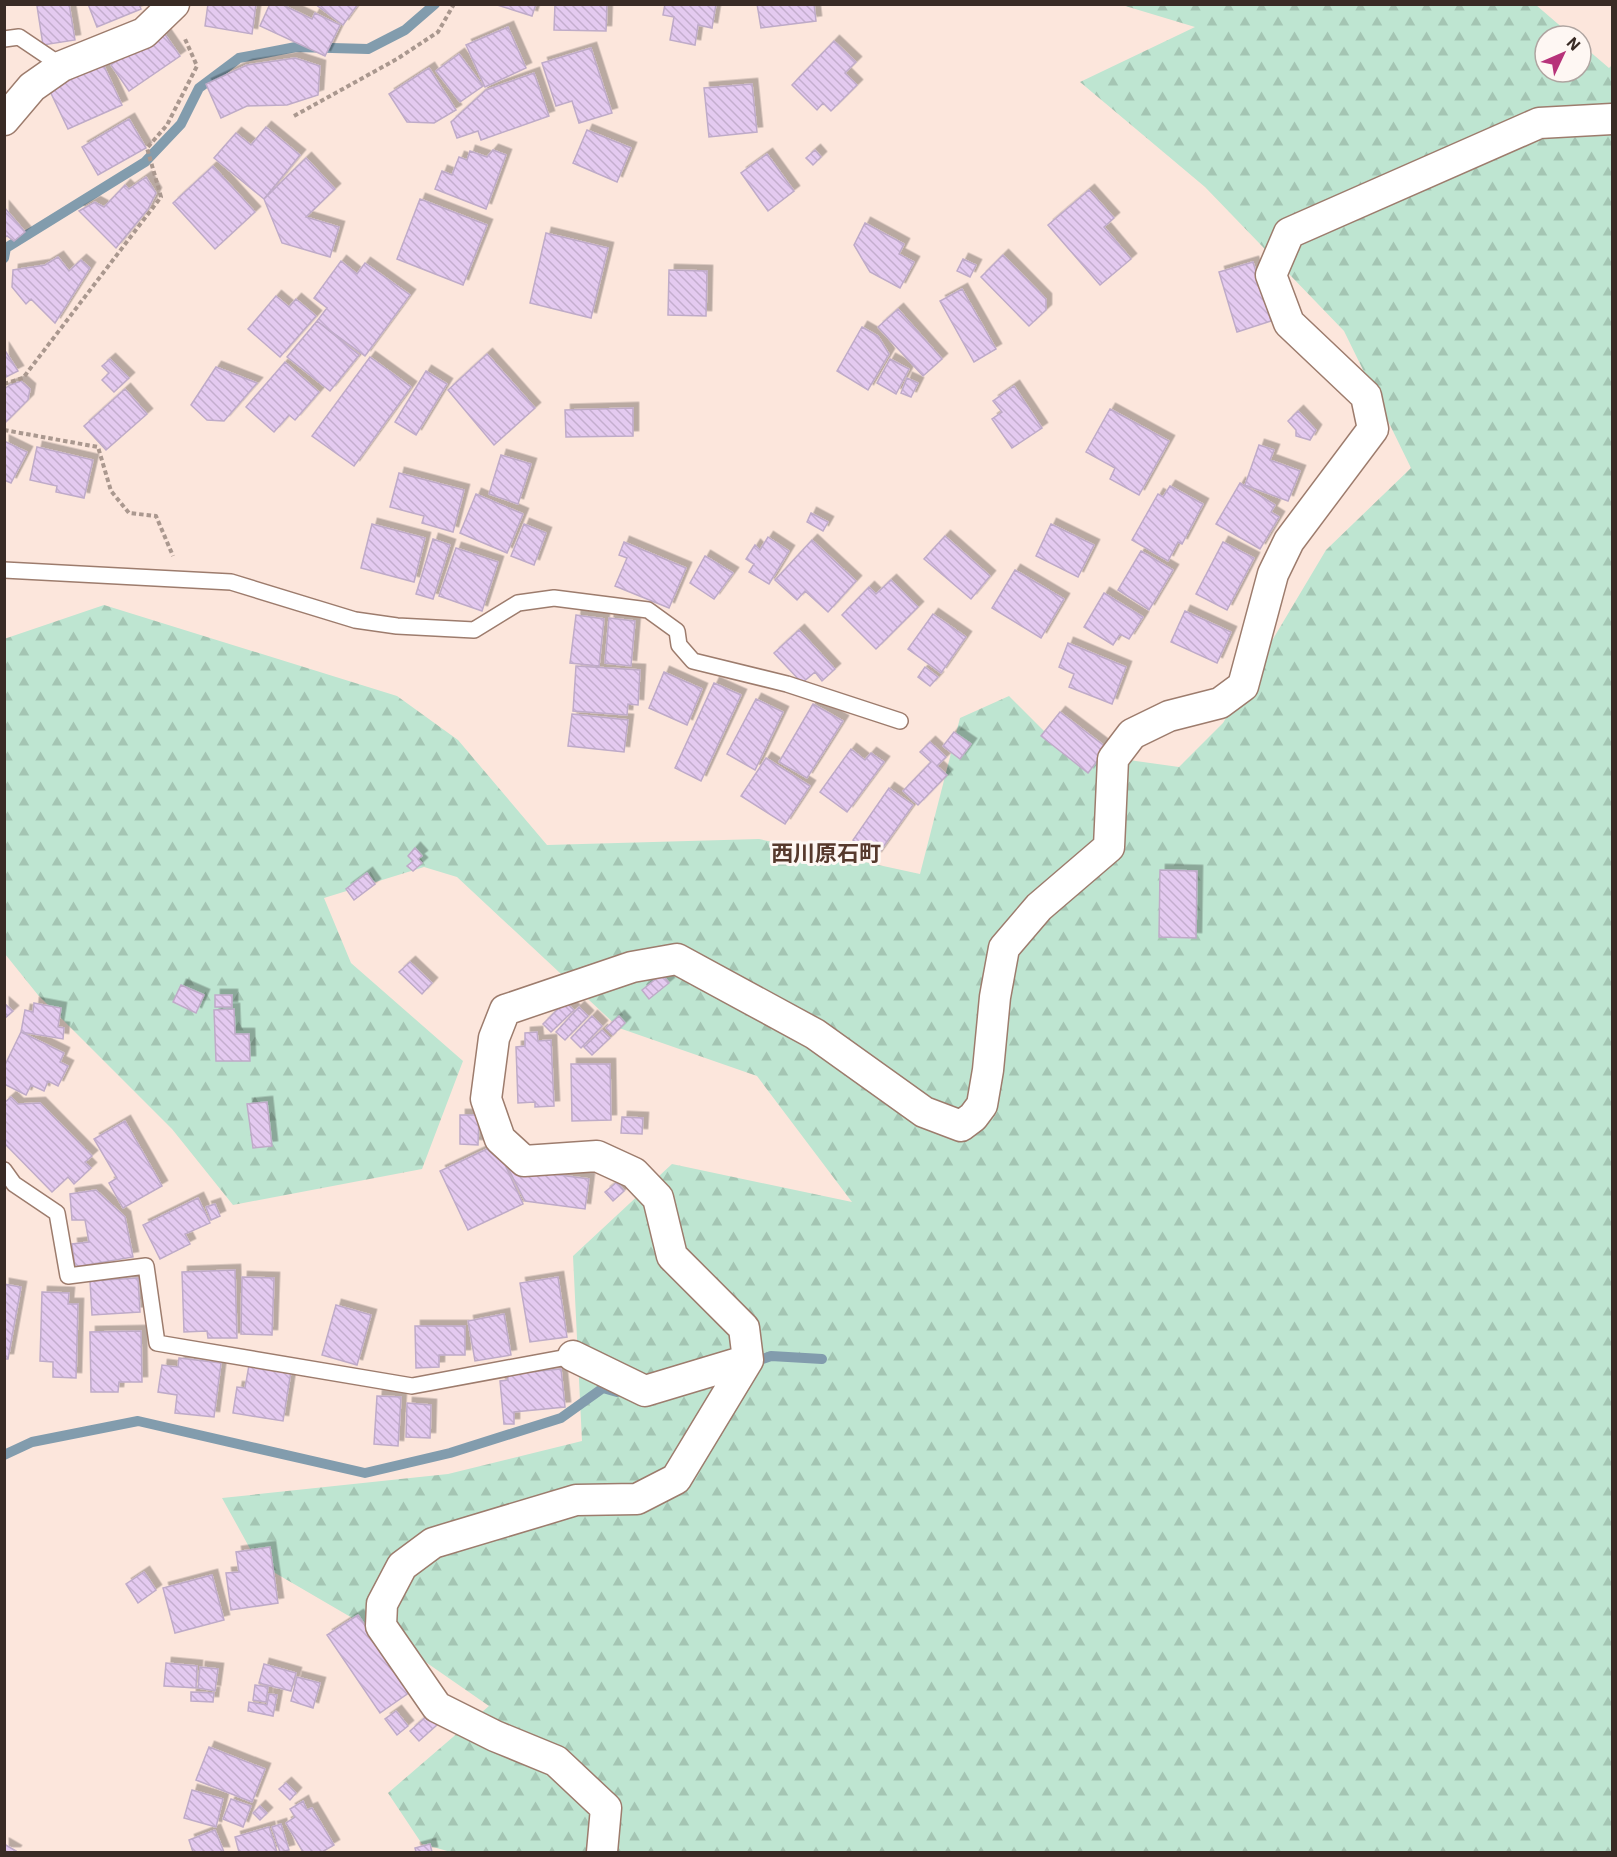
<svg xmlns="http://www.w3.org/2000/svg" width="1617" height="1857" font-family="'IBM Plex Sans','Noto Sans JP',sans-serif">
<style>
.forest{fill:url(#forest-firs)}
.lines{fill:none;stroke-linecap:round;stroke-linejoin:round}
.stream{stroke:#829cad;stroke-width:10}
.building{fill:url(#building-back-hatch);stroke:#bfabc8;stroke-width:1.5;filter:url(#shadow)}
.service-casing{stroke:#9d7c6d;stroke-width:18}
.minor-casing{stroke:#9d7c6d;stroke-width:33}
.path{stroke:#aa988f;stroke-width:4;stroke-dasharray:4.5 3;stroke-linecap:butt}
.service{stroke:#fff;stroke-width:15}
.minor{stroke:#fff;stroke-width:30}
.labels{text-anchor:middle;stroke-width:6;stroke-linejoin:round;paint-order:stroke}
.neighbourhood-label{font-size:22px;font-weight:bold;fill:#56392c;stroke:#fef7f3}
</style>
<defs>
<pattern id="forest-firs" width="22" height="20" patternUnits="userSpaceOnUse" patternTransform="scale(1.5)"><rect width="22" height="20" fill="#bee5d1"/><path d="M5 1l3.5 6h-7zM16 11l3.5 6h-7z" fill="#a4c5b3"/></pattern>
<pattern id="building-back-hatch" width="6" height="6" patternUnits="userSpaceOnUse" patternTransform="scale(1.5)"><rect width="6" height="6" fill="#e4caf0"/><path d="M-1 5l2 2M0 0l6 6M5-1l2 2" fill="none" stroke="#c4aece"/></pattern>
<filter id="shadow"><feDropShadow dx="5.5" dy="-5.5" stdDeviation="0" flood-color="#0004"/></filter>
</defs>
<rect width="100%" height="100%" fill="#fce6dc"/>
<path class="forest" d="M 1122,5 L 1536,5 L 1572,36 L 1545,36 L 1545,72 L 1581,72 L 1581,44 L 1609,68 L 1612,65 L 1612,1852 L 451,1852 L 422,1844 L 388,1793 L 489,1706 L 414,1654 L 258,1563 L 222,1498 L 448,1474 L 582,1441 L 573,1256 L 672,1164 L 852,1202 L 757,1076 L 619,1028 L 457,877 L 424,867 L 324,898 L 351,963 L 463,1061 L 422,1169 L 233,1205 L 172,1129 L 38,995 L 5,954 L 4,639 L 104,605 L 397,696 L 458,740 L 547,845 L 759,839 L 920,874 L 960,718 L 1009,696 L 1064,751 L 1179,767 L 1223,723 L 1326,550 L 1411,468 L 1344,331 L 1205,187 L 1080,82 L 1195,27 Z"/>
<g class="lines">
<path class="stream" d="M 4,258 L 6,248 L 145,162 L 181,124 L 199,88 L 239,58 L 296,47 L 368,49 L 405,30 L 435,4
M 749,1364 L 771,1356 L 822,1359
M 4,1455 L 32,1442 L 138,1421 L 365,1473 L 450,1453 L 561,1418 L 603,1388 L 617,1392"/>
</g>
<path class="building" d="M 49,4 L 69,4 L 75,40 L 43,45 L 37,6 Z
M 88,4 L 139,4 L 141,9 L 97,27 Z
M 208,4 L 256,4 L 252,34 L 205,26 Z
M 270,4 L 281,4 L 312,19 L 315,13 L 340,25 L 325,56 L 260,26 Z
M 315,4 L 358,4 L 343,25 Z
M 494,4 L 536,4 L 532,16 Z
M 555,4 L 607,4 L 606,31 L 554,30 Z
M 665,4 L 716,4 L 712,28 L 698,25 L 695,45 L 670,40 L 674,17 L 663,15 Z
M 757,4 L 814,4 L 816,21 L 761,28 Z
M 508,27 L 526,68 L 485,87 L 466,45 Z
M 162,30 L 180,56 L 129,91 L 111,65 Z
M 834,41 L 856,62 L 845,73 L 857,85 L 831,111 L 823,103 L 817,110 L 792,85 Z
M 591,48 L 612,113 L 579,123 L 572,101 L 556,106 L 542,63 Z
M 459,54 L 483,86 L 460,102 L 436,71 Z
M 295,58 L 320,66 L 318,95 L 287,105 L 247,106 L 221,118 L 206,84 L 247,65 Z
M 103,64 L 122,105 L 68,129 L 49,89 Z
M 429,68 L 456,110 L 434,123 L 407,122 L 389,94 Z
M 534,73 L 549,116 L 481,140 L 478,131 L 457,138 L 451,122 L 486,90 Z
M 752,84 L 757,132 L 709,137 L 704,88 Z
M 129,119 L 146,148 L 98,175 L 82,147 Z
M 266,127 L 300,155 L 264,199 L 214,158 L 236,133 L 251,145 Z
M 587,130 L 631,148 L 617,182 L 573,163 Z
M 493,150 L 506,155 L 486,209 L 435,189 L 442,171 L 452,175 L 459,157 L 467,160 L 470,151 L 487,157 Z
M 815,150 L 821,157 L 813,165 L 806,158 Z
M 767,154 L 794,191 L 768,211 L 741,173 Z
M 306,158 L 335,189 L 306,217 L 339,227 L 330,257 L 282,243 L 264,199 Z
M 213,166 L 255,212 L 215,249 L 173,203 Z
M 146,177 L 156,193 L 148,209 L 116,248 L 79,211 L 95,202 L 104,207 L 125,185 L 129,189 Z
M 1089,190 L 1114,218 L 1104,227 L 1131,259 L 1100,285 L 1048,225 Z
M 420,199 L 487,225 L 463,285 L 397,259 Z
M 4,207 L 25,232 L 14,241 L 7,236 L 4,238 Z
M 865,223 L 904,244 L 899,254 L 914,262 L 900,288 L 870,272 L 854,245 Z
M 546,233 L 608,248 L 591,318 L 530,303 Z
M 1003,255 L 1046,299 L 1046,310 L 1029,326 L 981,277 Z
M 58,257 L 69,271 L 81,260 L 90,268 L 55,323 L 31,299 L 26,304 L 12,287 L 13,270 L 45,265 Z
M 963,259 L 976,265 L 970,277 L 957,271 Z
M 341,261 L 357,274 L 365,263 L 410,295 L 365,356 L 317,321 L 327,308 L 314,298 Z
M 1253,262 L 1271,321 L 1237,332 L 1219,272 Z
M 669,270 L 707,271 L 706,316 L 668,315 Z
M 962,289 L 996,349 L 974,362 L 940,301 Z
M 276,296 L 289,307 L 296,299 L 316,316 L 280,357 L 248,329 Z
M 898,309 L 942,359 L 923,376 L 878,327 Z
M 317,321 L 359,355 L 330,391 L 287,357 Z
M 862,327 L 878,336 L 889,354 L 868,390 L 837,371 Z
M 4,349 L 18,371 L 4,378 Z
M 487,354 L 535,408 L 494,445 L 448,390 Z
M 370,357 L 411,387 L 354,466 L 312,436 Z
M 110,359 L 129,378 L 114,392 L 102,380 L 109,373 L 102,366 Z
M 890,359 L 909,369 L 896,394 L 877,383 Z
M 285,362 L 319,392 L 295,420 L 289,415 L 274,432 L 246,407 Z
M 216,367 L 257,383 L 224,421 L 207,420 L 191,405 Z
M 426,371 L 447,384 L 416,435 L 395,422 Z
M 907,378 L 918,383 L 911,397 L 901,393 Z
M 21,381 L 30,389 L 28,400 L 4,424 L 4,389 L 10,385 Z
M 1014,386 L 1042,428 L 1012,448 L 992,419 L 1002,412 L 993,401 Z
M 125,389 L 147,414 L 106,450 L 84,426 Z
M 633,408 L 633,436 L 566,437 L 565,410 Z
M 1110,409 L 1169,441 L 1139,495 L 1110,479 L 1115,468 L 1086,452 Z
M 1298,411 L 1316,430 L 1310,440 L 1296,436 L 1296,430 L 1288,421 Z
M 4,441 L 27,452 L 11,483 L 4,480 Z
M 1259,445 L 1274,450 L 1270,460 L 1300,471 L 1288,501 L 1245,485 Z
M 37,447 L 93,460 L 84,498 L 56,492 L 57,486 L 30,480 Z
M 501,455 L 531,464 L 518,504 L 489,494 Z
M 399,473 L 464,490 L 453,532 L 422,523 L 424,516 L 390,507 Z
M 1240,483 L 1275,505 L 1271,512 L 1279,517 L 1260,549 L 1216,524 Z
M 1170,486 L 1203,504 L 1182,544 L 1178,542 L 1168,561 L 1132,540 L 1158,494 L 1163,497 Z
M 476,494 L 523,514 L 507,553 L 460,533 Z
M 811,513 L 828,522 L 823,531 L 807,522 Z
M 372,524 L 425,538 L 414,582 L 361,568 Z
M 524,524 L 546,533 L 534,565 L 511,556 Z
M 1051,524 L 1094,545 L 1078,577 L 1036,556 Z
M 945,536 L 990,576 L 971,599 L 924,559 Z
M 768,537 L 789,551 L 769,584 L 749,572 L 754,564 L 746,559 L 755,545 L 760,550 Z
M 433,539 L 450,545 L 433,599 L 416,594 Z
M 812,540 L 856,581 L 828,612 L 805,591 L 797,600 L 775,580 Z
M 624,542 L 686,568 L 669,608 L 615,586 L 627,558 L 619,555 Z
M 1223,542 L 1254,558 L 1227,610 L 1196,594 Z
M 456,548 L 498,562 L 482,611 L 439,596 Z
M 1141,551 L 1173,570 L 1149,610 L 1118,590 Z
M 705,556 L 733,573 L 714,599 L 690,583 Z
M 1015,570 L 1064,599 L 1041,638 L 992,608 Z
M 891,580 L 918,607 L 876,649 L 842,615 L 869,587 L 876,594 Z
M 1104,593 L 1143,617 L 1129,639 L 1120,634 L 1113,645 L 1084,627 Z
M 1185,611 L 1231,632 L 1217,663 L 1171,642 Z
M 933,614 L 966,637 L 941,673 L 908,649 Z
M 576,615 L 604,619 L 599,666 L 570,663 Z
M 609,618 L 635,621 L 631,666 L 605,663 Z
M 799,630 L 835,669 L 822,681 L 815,672 L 802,683 L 774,653 Z
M 1068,643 L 1126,667 L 1112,704 L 1069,687 L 1074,674 L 1059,667 Z
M 576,666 L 640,670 L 638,705 L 628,704 L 627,715 L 573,711 Z
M 925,667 L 938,677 L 930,686 L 918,677 Z
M 664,672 L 702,689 L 687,725 L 649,708 Z
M 714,683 L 741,695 L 701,781 L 675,768 Z
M 756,699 L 783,712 L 755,770 L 727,754 Z
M 813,704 L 843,721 L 807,778 L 779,762 Z
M 1060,712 L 1107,748 L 1088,773 L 1041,736 Z
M 572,714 L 628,720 L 624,752 L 568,746 Z
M 954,732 L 971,744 L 960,759 L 943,746 Z
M 930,742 L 946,757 L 937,766 L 947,775 L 918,805 L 903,791 L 931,762 L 920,752 Z
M 851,749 L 865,760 L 871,753 L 884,762 L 847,812 L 820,792 Z
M 766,758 L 810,786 L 785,824 L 741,796 Z
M 889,788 L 913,805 L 876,857 L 853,840 Z
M 415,848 L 422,856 L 418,859 L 422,863 L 413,871 L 407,866 L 413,861 L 408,856 Z
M 1160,870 L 1197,871 L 1196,938 L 1159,937 Z
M 367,873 L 375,884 L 354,900 L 346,889 Z
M 410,962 L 432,983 L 422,994 L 399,972 Z
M 662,974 L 669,983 L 649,999 L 642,990 Z
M 181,985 L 204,995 L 196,1013 L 173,1002 Z
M 215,995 L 232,995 L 232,1007 L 215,1007 Z
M 565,1002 L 574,1010 L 551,1032 L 543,1024 Z
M 4,1003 L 13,1011 L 4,1019 Z
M 34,1003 L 61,1008 L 58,1027 L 64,1028 L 63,1039 L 21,1032 L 25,1010 L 33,1012 Z
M 579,1007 L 588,1016 L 565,1040 L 556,1032 Z
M 234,1009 L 235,1034 L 249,1034 L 250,1061 L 216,1061 L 214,1010 Z
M 592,1016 L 602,1026 L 581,1048 L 571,1038 Z
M 619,1016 L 625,1023 L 613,1035 L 606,1028 Z
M 602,1030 L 610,1038 L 592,1055 L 584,1047 Z
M 21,1032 L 64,1053 L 60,1062 L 68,1066 L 58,1086 L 48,1081 L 44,1091 L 31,1085 L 26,1095 L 4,1084 L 4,1067 Z
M 537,1032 L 538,1041 L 551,1040 L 554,1106 L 535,1107 L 535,1102 L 518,1103 L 516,1047 L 525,1046 L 525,1033 Z
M 571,1064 L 610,1064 L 611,1120 L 572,1121 Z
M 11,1097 L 18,1104 L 40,1103 L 92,1156 L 85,1162 L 91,1168 L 74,1184 L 68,1177 L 52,1192 L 4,1143 L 4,1103 Z
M 267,1102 L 272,1146 L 253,1148 L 247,1104 Z
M 460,1115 L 479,1115 L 478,1145 L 460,1144 Z
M 622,1117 L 643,1118 L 642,1134 L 621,1133 Z
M 125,1121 L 162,1186 L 123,1208 L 109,1183 L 117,1178 L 94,1139 Z
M 487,1149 L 505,1165 L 523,1204 L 468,1230 L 440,1171 Z
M 508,1168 L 589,1179 L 585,1209 L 525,1201 Z
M 617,1182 L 624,1191 L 613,1201 L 605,1192 Z
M 96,1190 L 125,1217 L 133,1257 L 75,1267 L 72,1244 L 89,1242 L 85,1220 L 72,1220 L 70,1194 Z
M 198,1198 L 210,1223 L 185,1234 L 190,1244 L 160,1259 L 143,1225 Z
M 215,1204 L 220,1216 L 211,1220 L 206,1207 Z
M 235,1270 L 237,1338 L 208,1338 L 207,1331 L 184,1332 L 182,1272 Z
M 242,1277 L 274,1278 L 272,1335 L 241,1334 Z
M 558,1277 L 567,1337 L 530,1342 L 520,1283 Z
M 138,1278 L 140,1312 L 92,1315 L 90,1281 Z
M 4,1284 L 21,1287 L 8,1359 L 4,1359 Z
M 42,1292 L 69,1293 L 68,1304 L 78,1304 L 76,1378 L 53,1377 L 53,1362 L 40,1361 Z
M 336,1305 L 371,1315 L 357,1365 L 322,1355 Z
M 504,1314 L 511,1355 L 475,1361 L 468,1321 Z
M 415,1326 L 465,1326 L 465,1355 L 439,1355 L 439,1367 L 416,1368 Z
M 141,1331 L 142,1382 L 119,1382 L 118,1392 L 91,1392 L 90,1332 Z
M 179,1358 L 221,1363 L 214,1417 L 175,1413 L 177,1395 L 158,1392 L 162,1365 L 178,1367 Z
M 249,1365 L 291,1371 L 283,1421 L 233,1413 L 237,1387 L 245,1388 Z
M 561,1369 L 565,1407 L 514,1412 L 514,1424 L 504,1424 L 500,1381 L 508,1380 L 507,1374 Z
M 377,1396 L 401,1397 L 398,1446 L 374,1444 Z
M 407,1403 L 431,1405 L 430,1438 L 406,1437 Z
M 270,1547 L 278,1603 L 231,1610 L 226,1573 L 239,1572 L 236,1552 Z
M 144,1572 L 156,1590 L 138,1603 L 126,1584 Z
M 212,1575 L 224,1620 L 175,1633 L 163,1588 Z
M 358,1615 L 410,1692 L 380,1713 L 327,1635 Z
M 166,1663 L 197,1666 L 196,1688 L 164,1686 Z
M 264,1664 L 296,1673 L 291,1691 L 259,1683 Z
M 200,1667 L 218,1669 L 215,1691 L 198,1688 Z
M 297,1677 L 320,1683 L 313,1708 L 291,1701 Z
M 255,1685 L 268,1687 L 266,1702 L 253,1700 Z
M 191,1692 L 214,1693 L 213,1702 L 191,1701 Z
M 269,1694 L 277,1695 L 273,1716 L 248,1711 L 249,1702 L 267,1705 Z
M 396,1711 L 408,1726 L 397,1735 L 385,1719 Z
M 429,1714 L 438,1724 L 419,1741 L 410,1731 Z
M 209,1747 L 265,1769 L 252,1802 L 196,1780 Z
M 286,1783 L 296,1793 L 290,1800 L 279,1789 Z
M 192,1790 L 223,1799 L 216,1827 L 184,1818 Z
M 231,1799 L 251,1806 L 243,1827 L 223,1819 Z
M 303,1801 L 307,1810 L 312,1808 L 334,1845 L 322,1852 L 303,1852 L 286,1823 L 295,1817 L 290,1809 Z
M 260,1806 L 267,1813 L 260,1820 L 253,1813 Z
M 281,1824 L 289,1850 L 280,1852 L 272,1827 Z
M 269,1827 L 277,1852 L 239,1852 L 235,1837 Z
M 215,1830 L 224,1852 L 193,1852 L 189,1840 Z
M 4,1844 L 16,1851 L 15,1852 L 4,1852 Z
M 430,1844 L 432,1852 L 416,1852 L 415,1848 Z"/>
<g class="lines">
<defs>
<path id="service" d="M 4,39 L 19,37 L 62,66
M 4,570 L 231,582 L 355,620 L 397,626 L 474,630 L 518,603 L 554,598 L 648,610 L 677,631 L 679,645 L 693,661 L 787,684 L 900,721
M 4,1170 L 14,1184 L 57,1213 L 68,1276 L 146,1266 L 157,1343 L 412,1386 L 573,1356"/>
<path id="minor" d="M 4,120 L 32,87 L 62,66 L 144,33 L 174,4
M 573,1356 L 645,1391 L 748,1360
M 602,1852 L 606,1808 L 556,1761 L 495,1736 L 437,1707 L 381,1626 L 382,1604 L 402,1566 L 433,1543 L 576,1500 L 637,1499 L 676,1479 L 748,1360 L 744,1328 L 672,1256 L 658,1198 L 634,1173 L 597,1156 L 524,1161 L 500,1139 L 486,1099 L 494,1038 L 505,1010 L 632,967 L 677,959 L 815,1034 L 924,1112 L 961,1126 L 973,1117 L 982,1105 L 988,1070 L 995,997 L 1004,948 L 1039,907 L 1109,847 L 1113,759 L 1132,734 L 1169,716 L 1220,703 L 1243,686 L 1273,574 L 1289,541 L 1373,429 L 1366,396 L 1289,323 L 1271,275 L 1289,233 L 1539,123 L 1612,119"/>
</defs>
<use href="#service" class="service-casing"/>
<use href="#minor" class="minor-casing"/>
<path class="path" d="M 294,116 L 397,59 L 438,32 L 454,4
M 4,384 L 23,378 L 161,197 L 147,148 L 167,125 L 197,66 L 185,39
M 4,430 L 98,447 L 111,491 L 129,513 L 156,516 L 173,556"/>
<use href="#service" class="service"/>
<use href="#minor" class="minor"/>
</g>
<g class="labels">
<g class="neighbourhood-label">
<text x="826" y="861">西川原石町</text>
</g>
</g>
<rect width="1617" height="1857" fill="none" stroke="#392b25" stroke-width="12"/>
<g transform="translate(1563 54) rotate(46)"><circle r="28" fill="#fef7f3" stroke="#afa5a1" stroke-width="1.5"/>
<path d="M0-4.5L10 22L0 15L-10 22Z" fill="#b7337a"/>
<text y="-9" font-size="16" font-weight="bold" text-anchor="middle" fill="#392b25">N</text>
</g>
</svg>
